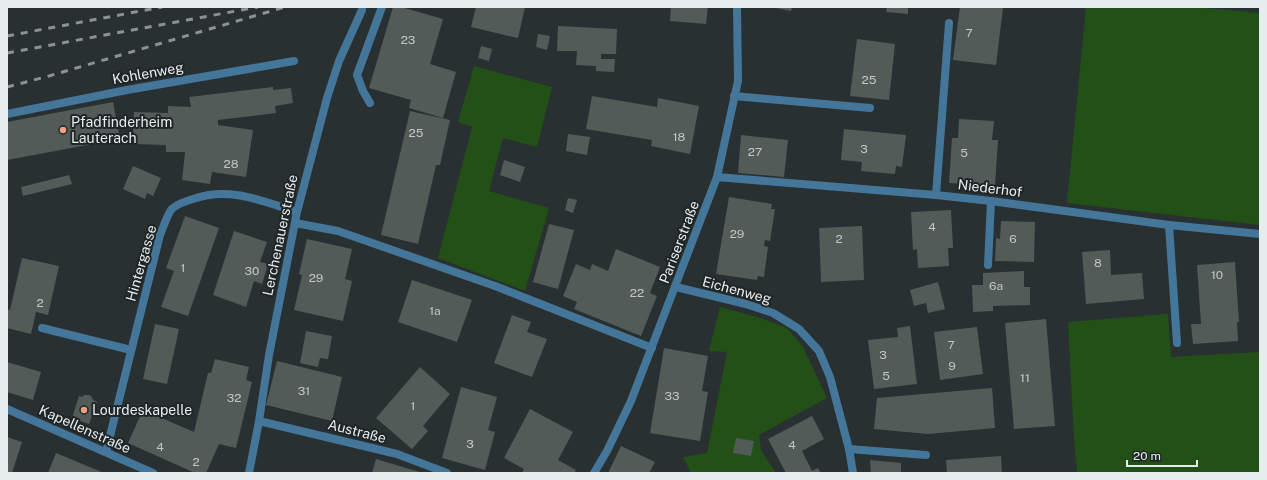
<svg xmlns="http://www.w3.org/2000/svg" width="1267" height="480" font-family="'Public Sans',sans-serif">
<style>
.green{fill:#225017}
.building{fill:#535b58}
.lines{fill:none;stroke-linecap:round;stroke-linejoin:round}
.service{stroke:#44769a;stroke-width:8}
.minor{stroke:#44769a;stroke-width:8}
.rail{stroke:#8c9293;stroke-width:3;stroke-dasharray:7 7;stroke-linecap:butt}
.poi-dot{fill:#f39f83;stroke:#1f2627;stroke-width:1.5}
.labels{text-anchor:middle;stroke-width:4;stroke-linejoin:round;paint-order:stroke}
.number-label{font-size:12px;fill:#c2c8c7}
.street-label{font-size:14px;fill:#e7ecec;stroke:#1f2627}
.poi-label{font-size:14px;fill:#e7ecec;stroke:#1f2627;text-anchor:start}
</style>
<rect width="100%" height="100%" fill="#293031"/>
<path class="green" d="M 1086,7 L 1193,7 L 1260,13 L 1260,225 L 1067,203 Z
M 474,66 L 552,87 L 537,147 L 503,138 L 489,191 L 549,208 L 525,291 L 438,258 L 472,127 L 458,122 Z
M 720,307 L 761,318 L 787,328 L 803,347 L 827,398 L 759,435 L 761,450 L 776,473 L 691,473 L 683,457 L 707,453 L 727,352 L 709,351 Z
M 1168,314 L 1171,357 L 1260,352 L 1260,473 L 1077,473 L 1074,440 L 1068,322 Z"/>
<path class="building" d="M 393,7 L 401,7 L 443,19 L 430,64 L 456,72 L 443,118 L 409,108 L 411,100 L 369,88 Z
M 476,7 L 525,7 L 518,38 L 471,27 Z
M 671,7 L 708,7 L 706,24 L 670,21 Z
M 771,7 L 792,7 L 791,11 Z
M 887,7 L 908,7 L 908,14 L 886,12 Z
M 960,7 L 992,7 L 1003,8 L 996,65 L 953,60 Z
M 558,26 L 617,29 L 616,54 L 601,54 L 601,59 L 615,59 L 614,72 L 596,71 L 596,66 L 576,65 L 577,51 L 557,51 Z
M 538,34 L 550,36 L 547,50 L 536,47 Z
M 857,39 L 895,44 L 889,100 L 850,96 Z
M 481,46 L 492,49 L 489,61 L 478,58 Z
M 273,87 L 273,90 L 291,88 L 293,103 L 275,106 L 276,113 L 218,120 L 218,125 L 253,130 L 246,177 L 212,172 L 210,184 L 182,180 L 185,152 L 166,152 L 166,145 L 133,144 L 134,112 L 168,113 L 168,106 L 191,107 L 189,97 Z
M 592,96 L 657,107 L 658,98 L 699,106 L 690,154 L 651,146 L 652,140 L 586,129 Z
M 113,102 L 120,139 L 7,160 L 7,122 Z
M 410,111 L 450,120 L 440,165 L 436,165 L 418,244 L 381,235 Z
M 959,119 L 994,121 L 992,140 L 998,140 L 995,186 L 949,183 L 952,138 L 958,138 Z
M 844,129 L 906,135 L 902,167 L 896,166 L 895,174 L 861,171 L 862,162 L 841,160 Z
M 568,134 L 590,137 L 587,155 L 566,151 Z
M 741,135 L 788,140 L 784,177 L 738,173 Z
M 504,160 L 525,167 L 520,182 L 500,175 Z
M 133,166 L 161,178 L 153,196 L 147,193 L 145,199 L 123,189 Z
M 69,175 L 72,184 L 23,196 L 21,187 Z
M 729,197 L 772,204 L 771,209 L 775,209 L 770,241 L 765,240 L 764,246 L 768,247 L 764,277 L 758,276 L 757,280 L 716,274 Z
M 568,198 L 577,200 L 573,213 L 565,210 Z
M 951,210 L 953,248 L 948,248 L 949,266 L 918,268 L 917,249 L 913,250 L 911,212 Z
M 185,216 L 219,228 L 188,316 L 161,307 L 174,271 L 166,268 Z
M 1001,221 L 1035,222 L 1034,262 L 995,261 L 996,238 L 1000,239 Z
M 549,224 L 574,230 L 558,289 L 533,282 Z
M 862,226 L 864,280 L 821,282 L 819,228 Z
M 234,231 L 267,242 L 260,262 L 268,264 L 262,284 L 254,281 L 246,307 L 213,295 Z
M 307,239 L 352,249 L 345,279 L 352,281 L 343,321 L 294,310 L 302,275 L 299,274 Z
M 616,249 L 660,267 L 650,293 L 657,296 L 641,336 L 574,309 L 577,302 L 563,296 L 576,264 L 590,270 L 592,264 L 608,271 Z
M 1110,250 L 1111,275 L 1142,273 L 1144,299 L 1086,304 L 1082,252 Z
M 22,258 L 59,266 L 48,315 L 36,312 L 31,334 L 7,328 L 7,309 L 10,310 Z
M 1235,262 L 1239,322 L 1237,322 L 1238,341 L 1193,344 L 1191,324 L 1201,324 L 1197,265 Z
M 1024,271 L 1024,287 L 1030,287 L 1030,305 L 993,306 L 993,311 L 973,312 L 972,285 L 983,285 L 983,273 Z
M 412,280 L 472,300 L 457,342 L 398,322 Z
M 938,282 L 945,309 L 928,313 L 926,303 L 914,306 L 910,290 Z
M 512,315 L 531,322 L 527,332 L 547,339 L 532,377 L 494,363 Z
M 1046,319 L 1055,426 L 1014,429 L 1005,323 Z
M 155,324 L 179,329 L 167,384 L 143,379 Z
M 910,326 L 917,384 L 874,389 L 868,340 L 898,337 L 897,328 Z
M 977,327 L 983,374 L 940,380 L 934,332 Z
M 306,331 L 332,336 L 328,359 L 320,358 L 318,367 L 300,363 Z
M 664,348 L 708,356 L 702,391 L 708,392 L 700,441 L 650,433 Z
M 215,359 L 249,367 L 246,380 L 252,382 L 236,448 L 219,444 L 206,473 L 195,473 L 128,443 L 143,410 L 194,432 L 208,373 L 211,373 Z
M 277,361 L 342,377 L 332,421 L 266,405 Z
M 7,362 L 41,372 L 33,400 L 7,392 Z
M 420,367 L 450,394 L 423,426 L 428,431 L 412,449 L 376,418 Z
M 461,387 L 497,397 L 488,430 L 495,432 L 485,470 L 442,458 Z
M 992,388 L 995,428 L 928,434 L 874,429 L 877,398 Z
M 84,395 L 89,395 L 91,396 L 93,400 L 97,402 L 89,424 L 72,418 L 79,396 L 82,397 Z
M 530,409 L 573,432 L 558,460 L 576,470 L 574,473 L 522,473 L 524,469 L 504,458 Z
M 812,416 L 824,439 L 802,451 L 812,471 L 818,468 L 821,473 L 786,473 L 768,439 Z
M 7,437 L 22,442 L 12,473 L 7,473 Z
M 736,438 L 754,441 L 751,456 L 733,453 Z
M 621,446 L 655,462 L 649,473 L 608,473 Z
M 56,453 L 104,473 L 48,473 Z
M 1001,456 L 1002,473 L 947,473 L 946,460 Z
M 376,459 L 423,473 L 372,473 Z
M 870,460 L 901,463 L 901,473 L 871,473 Z"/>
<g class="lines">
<path class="service" d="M 734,96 L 870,108
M 370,103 L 363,91 L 357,75 L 382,7
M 936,195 L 949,23
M 295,223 L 338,231 L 495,286 L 652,348
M 1169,225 L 1177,343
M 988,265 L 991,201
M 42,328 L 131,350
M 853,473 L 849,449 L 926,455"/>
<path class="minor" d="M 7,114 L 127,90 L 294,61
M 717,177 L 936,195 L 991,201 L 1169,225 L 1260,234
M 676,287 L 746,304 L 773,313 L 799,329 L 819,351 L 830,377 L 849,449
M 7,409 L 153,473
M 259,421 L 397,454 L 447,473
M 106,452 L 160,235 C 163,229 168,211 173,208 C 178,204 186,201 193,199 C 230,186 262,201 297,212
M 249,473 L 259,421 L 269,355 L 297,212 L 327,98 L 339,61 L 362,10
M 594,473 L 607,451 L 631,401 L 717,177 L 738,81 L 737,7"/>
<path class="rail" d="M 7,36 L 162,7
M 7,53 L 258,7
M 7,87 L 49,76 L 285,7"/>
</g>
<g class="poi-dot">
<circle cx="63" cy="130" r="4"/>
<circle cx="84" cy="410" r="4"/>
</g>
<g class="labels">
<g class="number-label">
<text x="969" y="37">7</text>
<text x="408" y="44">23</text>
<text x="869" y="84">25</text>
<text x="416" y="137">25</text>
<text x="679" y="141">18</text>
<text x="864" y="153">3</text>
<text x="755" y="156">27</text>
<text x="964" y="157">5</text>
<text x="231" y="168">28</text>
<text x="932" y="231">4</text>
<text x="737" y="238">29</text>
<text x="839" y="243">2</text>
<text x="1013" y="243">6</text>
<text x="1098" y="267">8</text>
<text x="183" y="272">1</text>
<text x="252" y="275">30</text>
<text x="1217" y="279">10</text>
<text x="316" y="282">29</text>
<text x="996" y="290">6a</text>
<text x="637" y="297">22</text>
<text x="40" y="307">2</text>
<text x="435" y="315">1a</text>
<text x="951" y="349">7</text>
<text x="883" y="359">3</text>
<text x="952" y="370">9</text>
<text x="886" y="380">5</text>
<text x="1025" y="382">11</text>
<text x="304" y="395">31</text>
<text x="672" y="400">33</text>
<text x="234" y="402">32</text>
<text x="413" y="410">1</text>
<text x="470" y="448">3</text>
<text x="792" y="449">4</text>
<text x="160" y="451">4</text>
<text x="196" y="466">2</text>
</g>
<g class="street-label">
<text transform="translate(148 73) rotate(-10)" y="5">Kohlenweg</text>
<text transform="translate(990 188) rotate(7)" y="5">Niederhof</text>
<text transform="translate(280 235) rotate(-78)" y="5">Lerchenauerstraße</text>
<text transform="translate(679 242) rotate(-69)" y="5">Pariserstraße</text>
<text transform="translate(141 263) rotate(-74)" y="5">Hintergasse</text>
<text transform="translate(737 290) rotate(15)" y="5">Eichenweg</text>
<text transform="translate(85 429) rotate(24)" y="5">Kapellenstraße</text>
<text transform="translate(357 431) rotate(14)" y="5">Austraße</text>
</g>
<g class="poi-label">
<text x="71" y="127">Pfadfinderheim<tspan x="71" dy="16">Lauterach</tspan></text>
<text x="92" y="415">Lourdeskapelle</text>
</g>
</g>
<rect width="1267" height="480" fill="none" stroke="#e7ecec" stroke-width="16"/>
<path d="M1127 460v6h70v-6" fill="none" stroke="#e7ecec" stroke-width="2"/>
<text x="1133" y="460" font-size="12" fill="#e7ecec" stroke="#1f2627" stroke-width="3" paint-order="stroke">20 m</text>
</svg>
